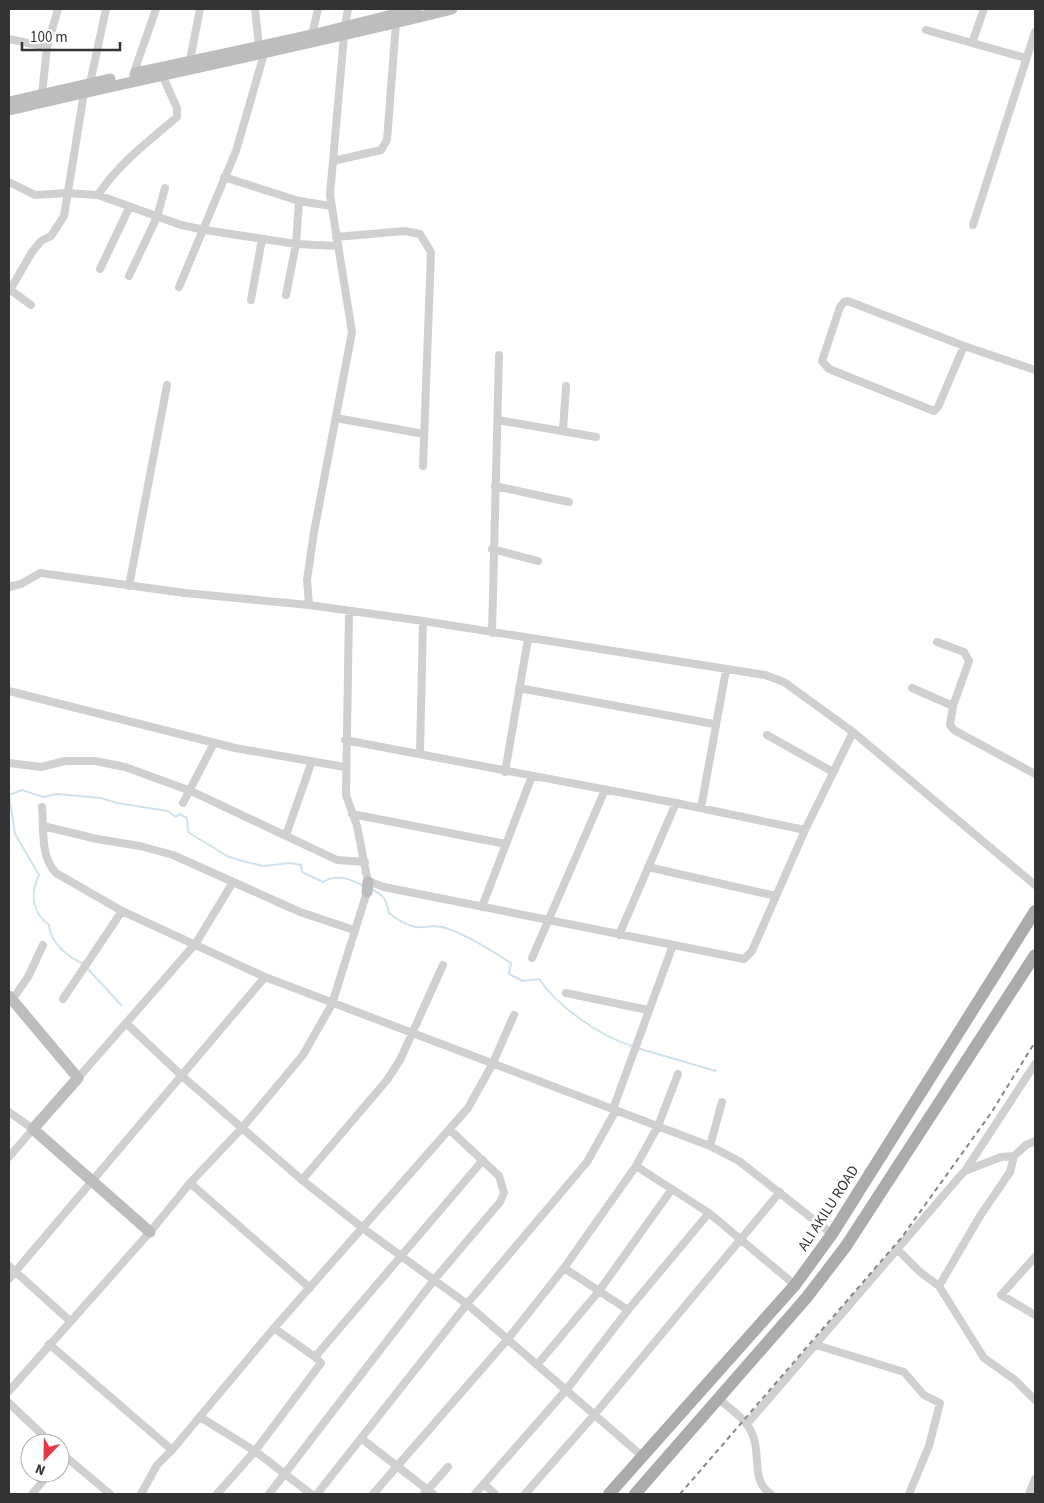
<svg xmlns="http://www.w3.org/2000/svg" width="1044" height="1503" font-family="'Source Sans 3',sans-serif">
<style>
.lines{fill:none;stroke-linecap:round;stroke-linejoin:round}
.stream{stroke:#cfe2ee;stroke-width:2}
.street{stroke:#d0d0d0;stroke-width:8}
.secondary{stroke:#bdbdbd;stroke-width:11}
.primary{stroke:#ababab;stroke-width:12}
.rail{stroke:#888;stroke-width:2;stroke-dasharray:5 4;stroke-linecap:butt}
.labels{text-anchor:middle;stroke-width:5;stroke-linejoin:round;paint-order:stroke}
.street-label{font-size:15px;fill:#333;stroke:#fff}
</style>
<rect width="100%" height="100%" fill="#fff"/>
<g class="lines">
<path class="stream" d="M 10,802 L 9,795 L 22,790 L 43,797 L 57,794 L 101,798 L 117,803 L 168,811 L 176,817 L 179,814 L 187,818 L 188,832 L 227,856 L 242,861 L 263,866 L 290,863 L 301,865 L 302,872 L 323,882 C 338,873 350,879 364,886
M 10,802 L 15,834 L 39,875 C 30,894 32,912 49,925 C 50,943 69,958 84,964
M 371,889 C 384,895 386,899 389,913 C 397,919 405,925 416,927 C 426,928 436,924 446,928 C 469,936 490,950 511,963 L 509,974 L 523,981 L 539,979 C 558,1007 600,1036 632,1046
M 87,968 L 121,1005
M 637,1048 L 716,1071"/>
<path class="street" d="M 255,9 L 259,46
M 984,9 L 972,43 L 1026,58
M 345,26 L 348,9
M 926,30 L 972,43
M 312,35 L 318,9
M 9,39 L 47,47
M 190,60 L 200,9
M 133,75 L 156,9
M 90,83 L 106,9
M 42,94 L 47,47 L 58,9
M 333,161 L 381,150 L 387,140 L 396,23
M 224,177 L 299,201 L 331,206
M 9,182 L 35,195 L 66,193 L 98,195 L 181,225 L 205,230 L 296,244 L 337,246
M 98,195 C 118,164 149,141 177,117 L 177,108 L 162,75
M 973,225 L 1035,32
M 336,237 L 405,231 L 420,234 L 431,252 L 423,466
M 100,269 L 129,208
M 129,276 L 157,217 L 165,188
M 179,287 L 236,151 L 264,54
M 9,289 L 31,305
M 10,290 L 32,252 L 41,241 L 51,236 L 64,216 L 84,93
M 286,295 L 296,244 L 299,201
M 251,300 L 262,239
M 964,346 L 938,407 L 934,411 L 829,369 L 822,361 L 840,307 L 844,302 L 848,301 L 964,346 L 1035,370
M 336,418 L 424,434
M 498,420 L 596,437
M 563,430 L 566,386
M 495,486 L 569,502
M 492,549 L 538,561
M 129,586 L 167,385
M 9,587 L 21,584 L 40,573 L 185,593 L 309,605 L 423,621 L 765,675 L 784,682 L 853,732 L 1035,885
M 309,605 L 307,580 L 314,532 L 352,332 L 330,195 L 344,36
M 349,612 L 346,795 L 357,826 L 368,882
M 492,633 L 499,355
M 937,642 L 964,652 L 969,661 L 953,706 L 950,725 L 954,730 L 1035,774
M 519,688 L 714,724
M 912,688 L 953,706
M 9,691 L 235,748 L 345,767
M 767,735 L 833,772
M 345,740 L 676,803 L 805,830
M 420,753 L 423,621
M 9,763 L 41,767 L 65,761 L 95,761 L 125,767 L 191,791 L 337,860 L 365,862
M 505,772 L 528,639
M 183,803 L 214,743
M 42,807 C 44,829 40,856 56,873 L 122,911 L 265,977 L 710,1146 L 739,1161 L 832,1234
M 701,808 L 726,670
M 352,814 L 506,844
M 43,826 L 97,839 L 140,846 L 173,855 L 300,912 L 354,930
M 286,835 L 312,761
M 648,867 L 776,896
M 368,881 L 384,887 L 744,959 L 752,951 L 805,830 L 853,732
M 482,907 L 532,776
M 619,935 L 676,803
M 532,958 L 605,790
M 566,993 L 648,1010
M 63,999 L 122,911
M 12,1000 L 28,977 L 43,945
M 127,1024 L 182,1076 L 302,1180 L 364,1229 L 467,1304 L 642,1456
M 78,1078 L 196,943 L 233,882
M 613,1109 L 673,945
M 9,1112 L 33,1129 L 9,1157
M 710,1146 L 722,1102
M 636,1166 L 709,1213 L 795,1285
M 965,1171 L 1035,1064
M 302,1180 L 387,1080 L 400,1060 L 443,965
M 190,1183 L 310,1288
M 897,1249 L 920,1272 L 939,1286 L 984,1358 L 1015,1380 L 1035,1400
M 1035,1257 L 1001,1295 L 1035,1315
M 9,1266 L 69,1320
M 564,1268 L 628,1310
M 9,1279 L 265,977
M 939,1286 L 980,1216 L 1010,1172 L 1014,1156
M 274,1328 L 315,1357 L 483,1160
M 49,1344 L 172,1450
M 816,1345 L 904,1372 L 924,1395 L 940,1403 L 929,1446 L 909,1494
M 537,1365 L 599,1291 L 672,1189
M 9,1391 L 150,1232 L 190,1183 L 242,1128 L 303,1055 L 332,1004 L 367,892
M 719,1399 C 731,1410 748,1420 753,1436 C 761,1457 751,1481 771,1494
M 9,1403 L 51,1443
M 200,1417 L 255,1451 L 311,1494
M 747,1424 L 961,1175 L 965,1171 L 1001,1157 L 1014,1156 L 1026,1145 L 1035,1141
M 362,1439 L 433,1494
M 60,1452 L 110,1494
M 484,1484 L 495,1494
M 32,1494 L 50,1473
M 141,1494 L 157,1465 L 172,1450 L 274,1328 L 468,1108 L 492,1065 L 514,1015
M 217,1494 L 255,1451 L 321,1363 L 315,1357
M 269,1494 L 434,1280 L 500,1202 L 504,1193 L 499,1176 L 450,1130
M 317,1494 L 467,1304 L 587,1162 L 616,1110
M 373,1494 L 507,1340 L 564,1268 L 636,1166 L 658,1126 L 678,1074
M 424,1494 L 448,1467
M 475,1494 L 567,1389 L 628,1310 L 709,1213
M 525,1494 L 595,1414 L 780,1192
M 1029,1494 L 1035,1479"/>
<path class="secondary" d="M 136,73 L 312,35 L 416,9
M 9,102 L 110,79
M 9,110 C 156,75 305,46 452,9
M 367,892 L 368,882
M 9,996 L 78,1078 L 33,1129 L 150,1232"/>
<path class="primary" d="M 609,1494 L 795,1285 L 832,1234 L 1035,911
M 635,1494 L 807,1297 L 846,1246 L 1035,955"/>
<path class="rail" d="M 680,1494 L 902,1237 L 991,1113 L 1035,1042"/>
</g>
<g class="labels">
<g class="street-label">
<text transform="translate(828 1208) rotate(-57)" y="5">ALI AKILU ROAD</text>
</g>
</g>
<rect width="1044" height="1503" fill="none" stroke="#333333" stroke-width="20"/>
<g transform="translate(45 1458) rotate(202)"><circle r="24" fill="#ffffff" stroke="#adadad"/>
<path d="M0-4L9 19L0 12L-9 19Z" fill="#e63946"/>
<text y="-8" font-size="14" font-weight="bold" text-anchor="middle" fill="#333333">N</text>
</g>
<path d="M22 42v8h98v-8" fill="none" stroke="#333333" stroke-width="2.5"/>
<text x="30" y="42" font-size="15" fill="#333333" stroke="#ffffff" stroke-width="4" paint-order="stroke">100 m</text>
</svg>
